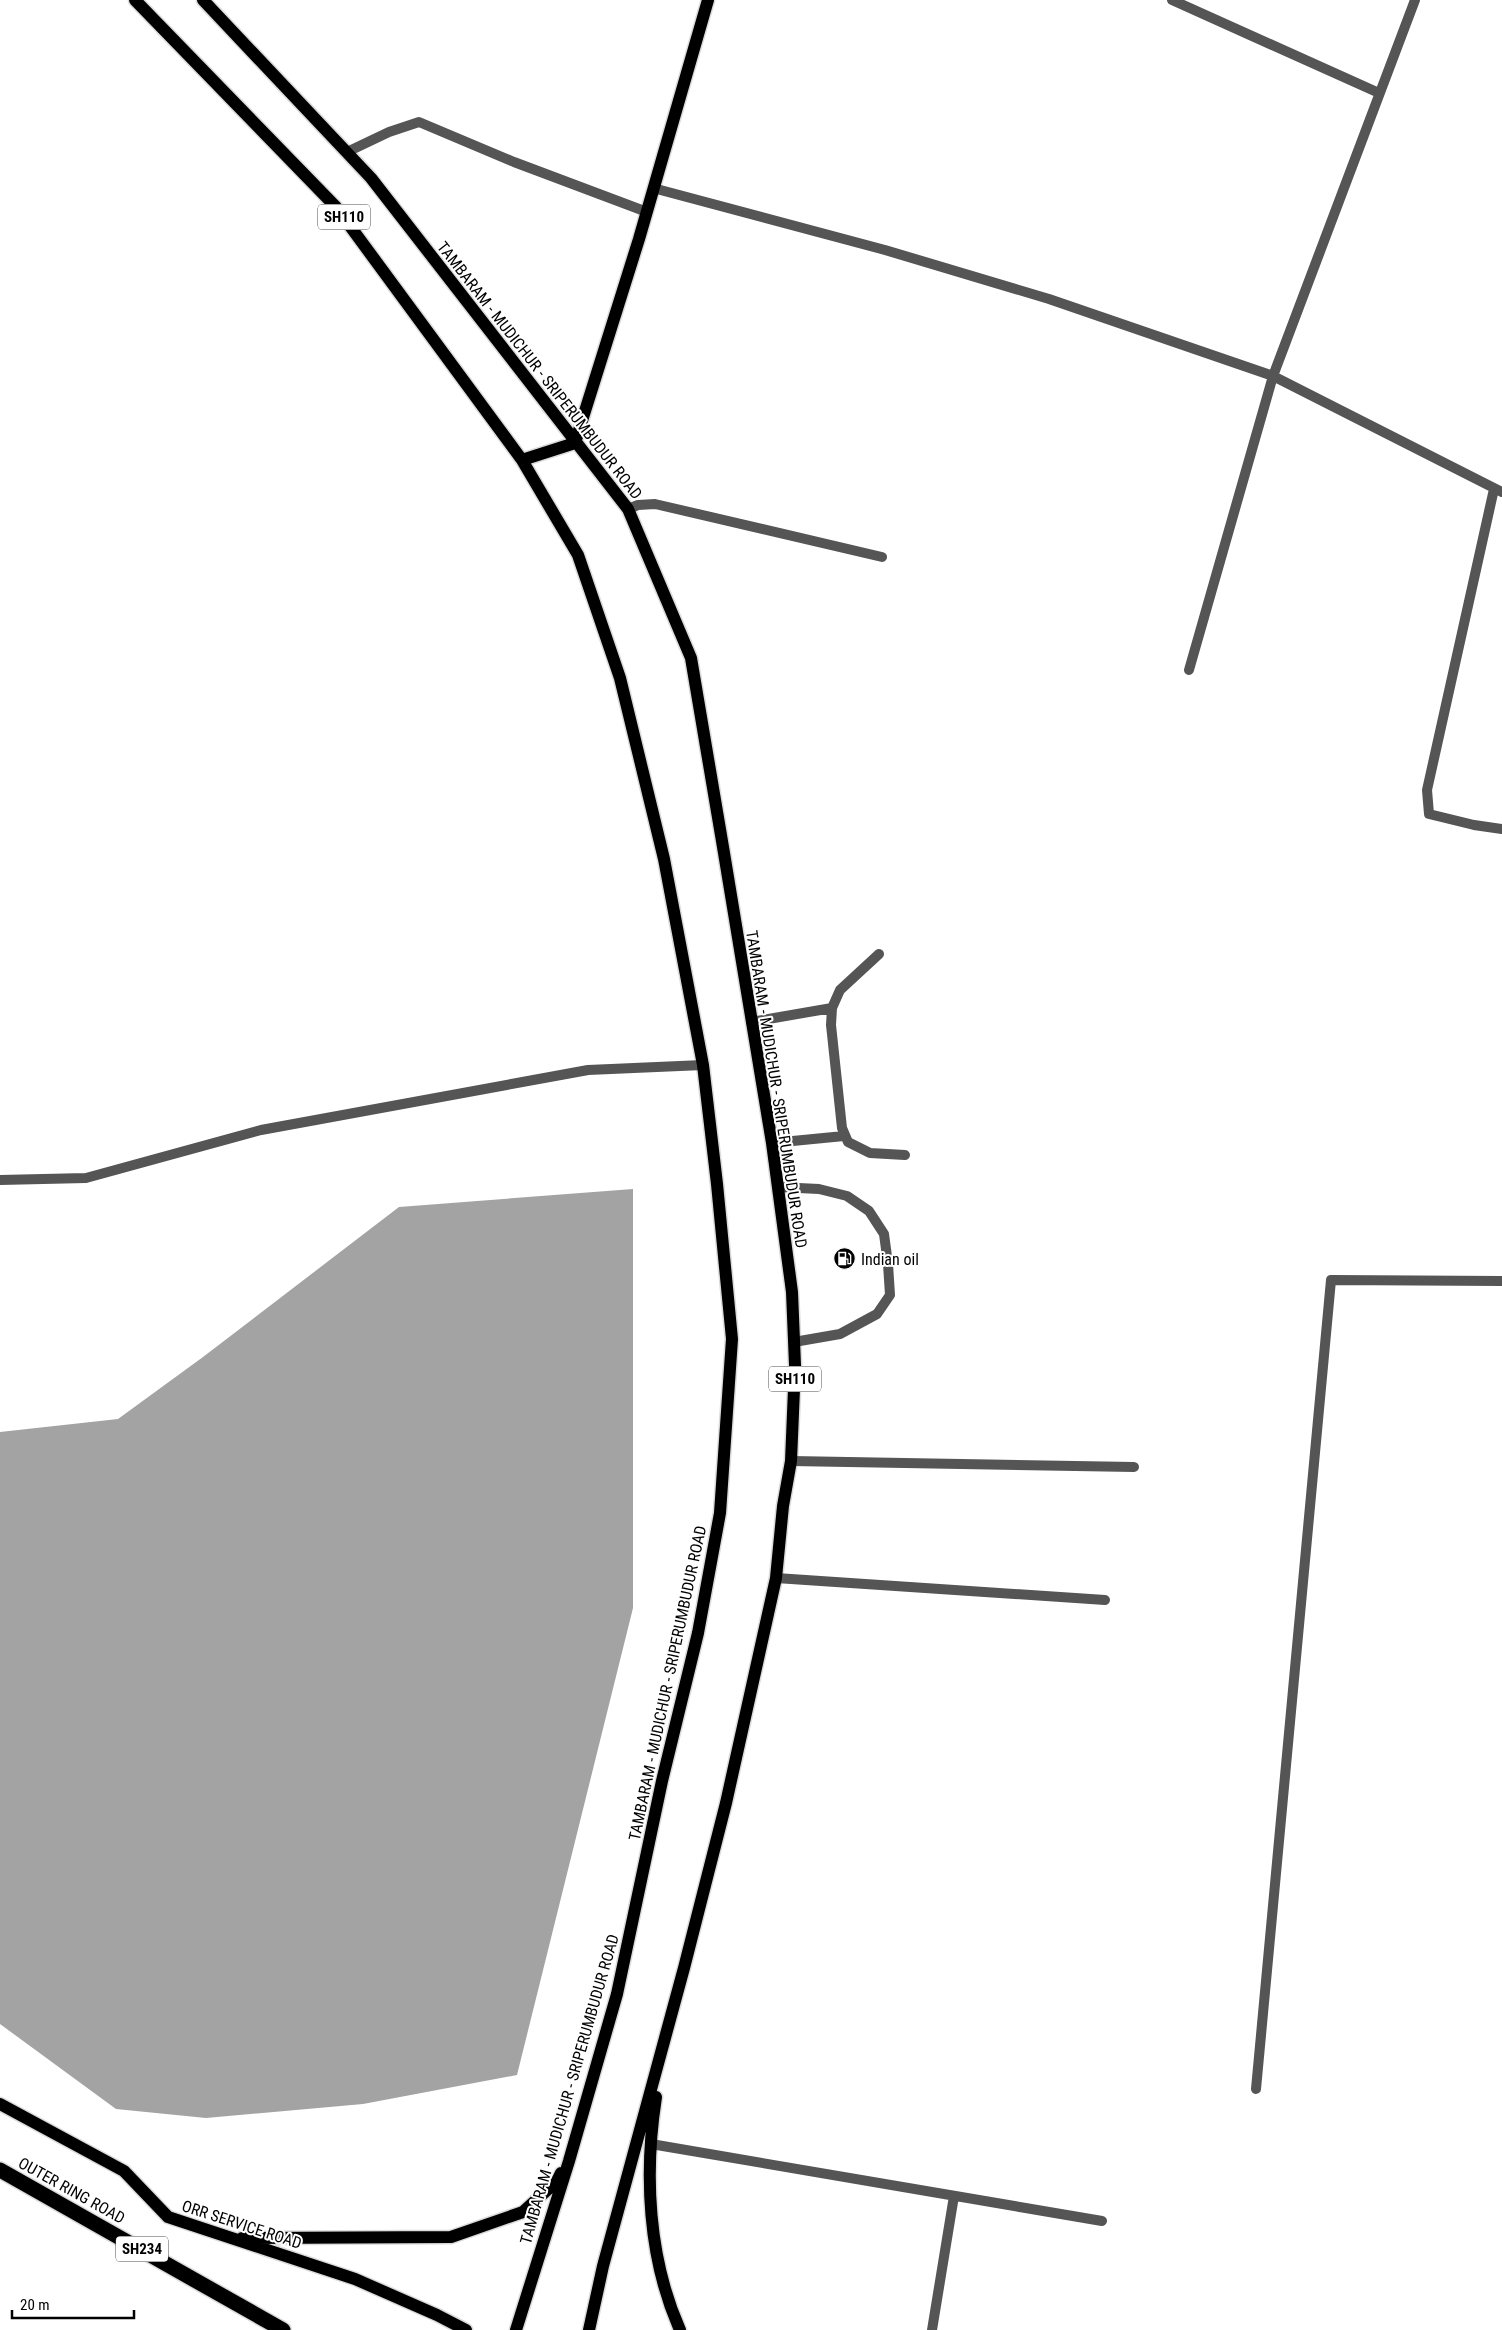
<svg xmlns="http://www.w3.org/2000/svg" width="1502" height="2330" font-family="'Roboto Condensed',sans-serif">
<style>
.water{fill:#a3a3a3}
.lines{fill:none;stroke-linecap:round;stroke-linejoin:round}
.primary-casing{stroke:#dbdbdb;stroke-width:15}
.highway-casing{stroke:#dbdbdb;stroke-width:18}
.lane{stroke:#555;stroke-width:10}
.street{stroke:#555;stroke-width:10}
.primary{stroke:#000;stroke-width:12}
.highway{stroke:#000;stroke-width:15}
.labels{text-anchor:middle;stroke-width:4;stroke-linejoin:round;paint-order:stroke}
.shield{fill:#fff;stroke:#4c4c4c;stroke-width:1}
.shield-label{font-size:15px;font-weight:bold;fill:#000}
.street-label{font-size:16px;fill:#000;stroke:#fff}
.poi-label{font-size:16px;fill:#000;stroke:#fff;text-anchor:start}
</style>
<rect width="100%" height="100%" fill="#fff"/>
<path class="water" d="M 633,1189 L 633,1608 L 517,2075 L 363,2104 L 206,2118 L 116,2109 L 0,2024 L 0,1432 L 118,1419 L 203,1357 L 399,1207 Z"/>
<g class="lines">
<defs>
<path id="primary" d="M 135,0 L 336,207 L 522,460 L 578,555 L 620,678 L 664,859 L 703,1065 L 717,1184 L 732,1339 L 720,1513 L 698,1633 L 662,1781 L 617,1994 L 569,2161 L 516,2330
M 203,0 L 371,178 L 628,509 L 691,658 L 723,847 L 772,1143 L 792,1292 L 795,1365 L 791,1461 L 783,1506 L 776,1578 L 726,1803 L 684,1968 L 603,2266 L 589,2330
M 575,443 L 639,239 L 708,0
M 522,460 L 575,443
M 656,2097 C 644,2174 648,2258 680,2330
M 0,2104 L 124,2171 L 168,2217 L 355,2279 L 437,2315 L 466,2330
M 242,2238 L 451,2237 L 523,2212 L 557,2181 L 561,2173"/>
<path id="highway" d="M 0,2170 L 283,2330"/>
</defs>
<use href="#primary" class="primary-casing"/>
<use href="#highway" class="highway-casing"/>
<path class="lane" d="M 879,954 L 840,990 L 832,1008 L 831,1025 L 842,1128 L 848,1142 L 870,1153 L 905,1155
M 751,1022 L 832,1008
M 772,1143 L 844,1136
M 778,1187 L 819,1189 L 847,1196 L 869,1211 L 884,1234 L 888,1264 L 890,1295 L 877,1314 L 840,1334 L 794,1342
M 791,1461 L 1134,1467
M 776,1578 L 1105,1600"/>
<path class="street" d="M 1172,0 L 1379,93
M 347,152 L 389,132 L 419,122 L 514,162 L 647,212
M 653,188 L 885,250 L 1049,299 L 1273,376 L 1415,0
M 1494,489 L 1427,790 L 1429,814 L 1474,825 L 1502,829
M 628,509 L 638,505 L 655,504 L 882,557
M 1189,670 L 1273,376 L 1502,492
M 0,1180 L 86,1178 L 261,1130 L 588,1070 L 703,1065
M 1256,2089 L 1331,1280 L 1502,1281
M 651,2144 L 1102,2221
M 932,2330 L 954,2196"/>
<use href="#primary" class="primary"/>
<use href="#highway" class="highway"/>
</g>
<defs>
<symbol id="fuel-disc" viewBox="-11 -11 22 22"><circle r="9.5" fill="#000" stroke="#fff"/><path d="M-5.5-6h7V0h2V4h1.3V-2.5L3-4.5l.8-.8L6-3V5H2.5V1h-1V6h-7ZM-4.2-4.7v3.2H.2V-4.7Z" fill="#fff"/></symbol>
</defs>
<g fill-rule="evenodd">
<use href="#fuel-disc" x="832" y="1246" width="25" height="25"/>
</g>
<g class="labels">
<g class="shield">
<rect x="318" y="204.5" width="52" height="25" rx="4"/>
<rect x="769" y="1366.5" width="52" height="25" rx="4"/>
<rect x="116" y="2236.5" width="52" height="25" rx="4"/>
</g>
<g class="shield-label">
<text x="344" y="222">SH110</text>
<text x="795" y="1384">SH110</text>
<text x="142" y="2254">SH234</text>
</g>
<g class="street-label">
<text transform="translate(540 370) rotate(52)" y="6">TAMBARAM - MUDICHUR - SRIPERUMBUDUR ROAD</text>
<text transform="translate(777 1089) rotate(81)" y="6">TAMBARAM - MUDICHUR - SRIPERUMBUDUR ROAD</text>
<text transform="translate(667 1683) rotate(-78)" y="6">TAMBARAM - MUDICHUR - SRIPERUMBUDUR ROAD</text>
<text transform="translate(569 2089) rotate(-74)" y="6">TAMBARAM - MUDICHUR - SRIPERUMBUDUR ROAD</text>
<text transform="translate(72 2190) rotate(29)" y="6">OUTER RING ROAD</text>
<text transform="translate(242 2224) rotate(18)" y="6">ORR SERVICE ROAD</text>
</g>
<g class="poi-label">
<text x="861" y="1265">Indian oil</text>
</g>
</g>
<path d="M12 2310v8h122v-8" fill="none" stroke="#000000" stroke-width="2.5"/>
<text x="20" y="2310" font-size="15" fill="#000000" stroke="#ffffff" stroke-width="4" paint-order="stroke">20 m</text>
</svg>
